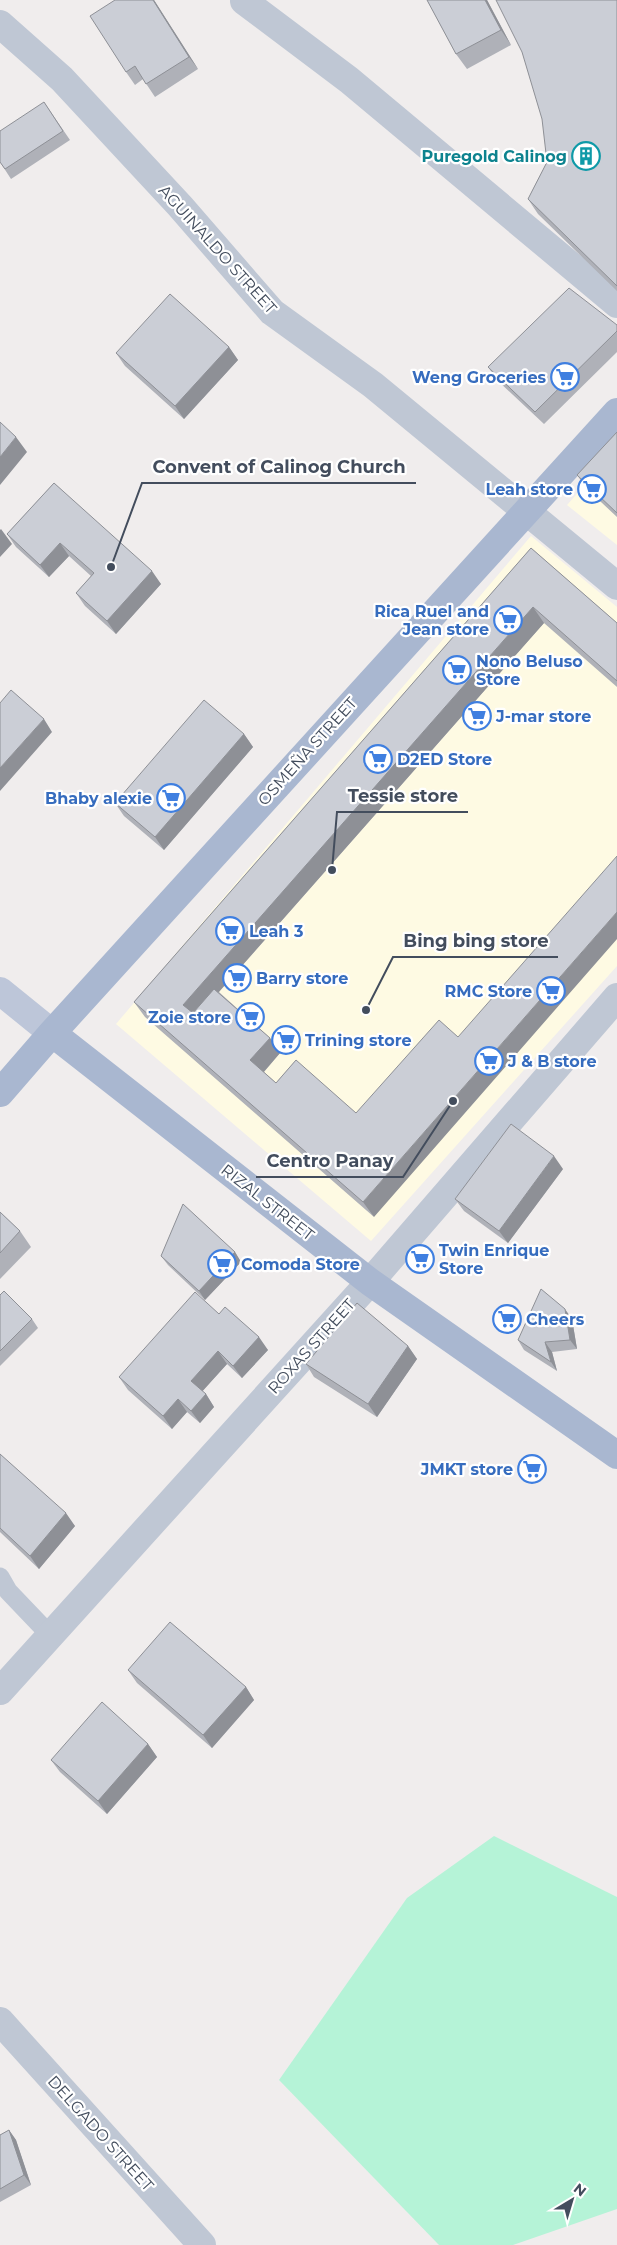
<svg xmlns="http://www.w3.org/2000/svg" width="617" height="2245" font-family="Montserrat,sans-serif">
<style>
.commercial{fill:#fefae3}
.green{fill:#b5f3d7}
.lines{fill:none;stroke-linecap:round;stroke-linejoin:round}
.lane{stroke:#bfc7d4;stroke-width:19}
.street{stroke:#bfc7d4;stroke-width:28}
.secondary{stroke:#bdc6d9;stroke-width:28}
.primary{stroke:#a9b7d0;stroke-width:28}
.wall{fill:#afb1b8}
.shaded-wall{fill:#8e9096}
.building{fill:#cbced6;stroke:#8e9096}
.labels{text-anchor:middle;stroke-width:4.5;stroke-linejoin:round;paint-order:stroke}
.culture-label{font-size:16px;font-weight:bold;fill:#0d838f;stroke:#fff;text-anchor:end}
.street-label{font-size:16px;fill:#434d5d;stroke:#fff}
.shop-label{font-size:16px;font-weight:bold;fill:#366cbe;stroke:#fff;text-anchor:start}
.leader{fill:none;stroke:#434d5d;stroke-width:2}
.callout-dot{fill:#434d5d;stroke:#fff;stroke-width:2}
.callout-label{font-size:18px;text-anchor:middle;font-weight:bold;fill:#434d5d;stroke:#fff;stroke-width:4.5;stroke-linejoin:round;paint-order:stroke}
</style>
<rect width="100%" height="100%" fill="#f0eded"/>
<path class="commercial" d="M 617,449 L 617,545 L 567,505 Z
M 531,536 L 617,607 L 617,966 L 371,1241 L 116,1024 Z"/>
<path class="green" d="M 494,1836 L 617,1897 L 617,2209 L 513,2245 L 439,2245 L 279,2080 L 407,1898 Z"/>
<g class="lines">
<path class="lane" d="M 0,1577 L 8,1591 L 50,1635"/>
<path class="street" d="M 244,1 L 349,80 L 617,304
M 0,24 L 62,79 L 180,206 L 272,312 L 373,385 L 617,586
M 0,1691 L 370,1282 L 617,997
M 0,2021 L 202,2245"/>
<path class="secondary" d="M 0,991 L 52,1033"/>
<path class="primary" d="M 52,1033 L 370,1282 L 617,1455
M 0,1093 L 52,1033 L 617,412"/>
</g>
<path class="wall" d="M 115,0 L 154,0 L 198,69 L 155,97 L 143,79 L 135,85 L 126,72 Z
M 427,0 L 487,0 L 511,45 L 467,69 L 456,54 Z
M 617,0 L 617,291 L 538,214 L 528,199 L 547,162 Z
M 44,102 L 70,140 L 11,179 L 0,162 Z
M 617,325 L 617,352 L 544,424 L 497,380 L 488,367 Z
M 229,347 L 238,360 L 184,419 L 125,366 L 116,353 Z
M 617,432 L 617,517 L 586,488 L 577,475 Z
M 54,483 L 161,584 L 116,634 L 85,606 L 76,593 L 91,576 L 69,556 L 49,577 L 16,547 L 7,534 Z
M 531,548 L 617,623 L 617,687 L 544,623 L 219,992 L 270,1038 L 280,1053 L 264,1072 L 276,1083 L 296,1060 L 374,1217 L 145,1017 L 134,1002 Z
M 244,734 L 253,747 L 164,850 L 124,816 L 115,803 Z
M 563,1169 L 508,1243 L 464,1211 L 455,1199 Z
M 0,1212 L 20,1231 L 31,1247 L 0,1279 Z
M 235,1252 L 241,1262 L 205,1300 L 168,1265 L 161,1256 Z
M 0,1295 L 32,1319 L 38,1328 L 0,1366 Z
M 219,1314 L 268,1350 L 242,1378 L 227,1364 L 202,1391 L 206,1394 L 214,1407 L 200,1423 L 187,1412 L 172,1429 L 128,1390 L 119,1377 Z
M 572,1319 L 577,1349 L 552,1352 L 557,1371 L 524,1350 L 518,1340 Z
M 408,1346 L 417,1359 L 377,1417 L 314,1377 L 306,1364 Z
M 0,1455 L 75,1526 L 39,1569 L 0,1532 Z
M 128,1670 L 246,1687 L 254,1700 L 212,1748 L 137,1683 Z
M 148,1744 L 157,1757 L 107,1814 L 60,1772 L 51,1760 Z
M 9,2130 L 16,2140 L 31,2185 L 0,2202 L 0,2135 Z"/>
<path class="shaded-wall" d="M 153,0 L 154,0 L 198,69 L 189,57 Z
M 485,0 L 487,0 L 511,45 L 501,30 Z
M 229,347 L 238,360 L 184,419 L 175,406 Z
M 16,437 L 27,452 L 0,485 L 0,457 Z
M 1,529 L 12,544 L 0,557 L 0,530 Z
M 60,543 L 69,556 L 49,577 L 40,565 Z
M 152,571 L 161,584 L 116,634 L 107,621 Z
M 533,607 L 544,623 L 194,1020 L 183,1005 Z
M 44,719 L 52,732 L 0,791 L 0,768 Z
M 244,734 L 253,747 L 164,850 L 155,837 Z
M 617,912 L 617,939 L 374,1217 L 363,1202 Z
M 270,1038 L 280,1053 L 261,1075 L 250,1060 Z
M 554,1156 L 563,1169 L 508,1243 L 499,1231 Z
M 235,1252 L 241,1262 L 205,1300 L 199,1291 Z
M 565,1309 L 572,1319 L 577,1349 L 570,1340 Z
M 259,1337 L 268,1350 L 242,1378 L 233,1366 Z
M 545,1342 L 552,1352 L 557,1371 L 551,1362 Z
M 408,1346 L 417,1359 L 377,1417 L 368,1404 Z
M 218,1351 L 227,1364 L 200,1394 L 191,1381 Z
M 206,1394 L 214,1407 L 200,1423 L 191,1411 Z
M 178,1399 L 187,1412 L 172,1429 L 163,1416 Z
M 66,1513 L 75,1526 L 39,1569 L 30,1556 Z
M 246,1687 L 254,1700 L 212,1748 L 203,1735 Z
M 148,1744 L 157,1757 L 107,1814 L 98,1801 Z
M 9,2130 L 16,2140 L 31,2185 L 24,2175 Z"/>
<path class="building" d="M 115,0 L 153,0 L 189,57 L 146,84 L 135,66 L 126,72 L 90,16 Z
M 427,0 L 485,0 L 501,30 L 456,54 Z
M 496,0 L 617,0 L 617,286 L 528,199 L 547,162 L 542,119 L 522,52 Z
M 44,102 L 63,131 L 5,169 L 0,162 L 0,131 Z
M 569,288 L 617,325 L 617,331 L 535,412 L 488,367 Z
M 170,294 L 229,347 L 175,406 L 116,353 Z
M 0,422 L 16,437 L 0,457 Z
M 617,432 L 617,513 L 577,475 Z
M 54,483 L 152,571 L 107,621 L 76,593 L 94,573 L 60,543 L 40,565 L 7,534 Z
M 531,548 L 617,623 L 617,681 L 533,607 L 183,1005 L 193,1013 L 214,989 L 270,1038 L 250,1060 L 276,1083 L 296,1060 L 356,1113 L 439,1020 L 458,1037 L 617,856 L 617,912 L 363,1202 L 134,1002 Z
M 11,690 L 44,719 L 0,768 L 0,703 Z
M 204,700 L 244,734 L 155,837 L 115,803 Z
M 511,1124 L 554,1156 L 499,1231 L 455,1199 Z
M 183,1204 L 235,1252 L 199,1291 L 161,1256 Z
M 0,1212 L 20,1231 L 0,1253 Z
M 541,1289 L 565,1309 L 570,1340 L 545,1342 L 551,1362 L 518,1340 Z
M 4,1291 L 32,1319 L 0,1351 L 0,1295 Z
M 195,1292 L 219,1314 L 225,1307 L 259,1337 L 233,1366 L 218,1351 L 191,1381 L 206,1394 L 191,1411 L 178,1399 L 163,1416 L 119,1377 Z
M 357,1303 L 408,1346 L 368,1404 L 306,1364 Z
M 0,1454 L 66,1513 L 30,1556 L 0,1528 Z
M 170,1622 L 246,1687 L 203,1735 L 128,1670 Z
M 102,1702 L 148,1744 L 98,1801 L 51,1760 Z
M 9,2130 L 24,2175 L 0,2189 L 0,2135 Z"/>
<defs>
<symbol id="building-ring" viewBox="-11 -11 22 22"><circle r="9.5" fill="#fff" stroke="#0f9aa8" stroke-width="1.5"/><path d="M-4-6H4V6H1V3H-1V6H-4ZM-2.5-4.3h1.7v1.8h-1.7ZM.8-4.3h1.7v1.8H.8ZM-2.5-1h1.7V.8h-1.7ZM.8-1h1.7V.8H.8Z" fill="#0f9aa8"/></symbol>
<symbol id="supermarket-ring" viewBox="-11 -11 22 22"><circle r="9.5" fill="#fff" stroke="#3f7fe0" stroke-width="1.5"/><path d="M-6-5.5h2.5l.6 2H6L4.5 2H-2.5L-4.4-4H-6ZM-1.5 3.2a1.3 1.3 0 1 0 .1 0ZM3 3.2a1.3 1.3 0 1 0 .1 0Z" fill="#3f7fe0"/></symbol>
</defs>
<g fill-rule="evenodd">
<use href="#building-ring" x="570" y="140" width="32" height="32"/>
<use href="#supermarket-ring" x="549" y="361" width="32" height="32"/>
<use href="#supermarket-ring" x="576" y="473" width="32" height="32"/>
<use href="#supermarket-ring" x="492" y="604" width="32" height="32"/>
<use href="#supermarket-ring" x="441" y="654" width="32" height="32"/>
<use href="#supermarket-ring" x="461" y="700" width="32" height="32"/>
<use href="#supermarket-ring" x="362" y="743" width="32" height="32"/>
<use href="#supermarket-ring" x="155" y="782" width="32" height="32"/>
<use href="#supermarket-ring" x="214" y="915" width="32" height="32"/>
<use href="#supermarket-ring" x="221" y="962" width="32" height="32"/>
<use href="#supermarket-ring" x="535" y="975" width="32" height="32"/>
<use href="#supermarket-ring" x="234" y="1001" width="32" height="32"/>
<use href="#supermarket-ring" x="270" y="1024" width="32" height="32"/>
<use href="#supermarket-ring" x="473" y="1045" width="32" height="32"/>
<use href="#supermarket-ring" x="404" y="1243" width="32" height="32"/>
<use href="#supermarket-ring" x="206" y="1248" width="32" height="32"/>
<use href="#supermarket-ring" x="491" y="1303" width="32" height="32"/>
<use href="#supermarket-ring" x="516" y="1453" width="32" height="32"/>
</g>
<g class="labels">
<g class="culture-label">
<text x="567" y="162">Puregold Calinog</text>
</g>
<g class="street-label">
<text transform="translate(218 249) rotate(48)" y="6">AGUINALDO STREET</text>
<text transform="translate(307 751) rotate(-48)" y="6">OSMEÑA STREET</text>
<text transform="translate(268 1202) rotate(38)" y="6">RIZAL STREET</text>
<text transform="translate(311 1346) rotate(-48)" y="6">ROXAS STREET</text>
<text transform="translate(101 2133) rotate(48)" y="6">DELGADO STREET</text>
</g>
<g class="shop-label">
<text x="546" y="383" text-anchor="end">Weng Groceries</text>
<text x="573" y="495" text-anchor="end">Leah store</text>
<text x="489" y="617" text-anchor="end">Rica Ruel and<tspan x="489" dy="18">Jean store</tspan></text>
<text x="476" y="667">Nono Beluso<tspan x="476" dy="18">Store</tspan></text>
<text x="496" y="722">J-mar store</text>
<text x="397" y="765">D2ED Store</text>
<text x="152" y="804" text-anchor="end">Bhaby alexie</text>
<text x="249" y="937">Leah 3</text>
<text x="256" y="984">Barry store</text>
<text x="532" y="997" text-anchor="end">RMC Store</text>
<text x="231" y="1023" text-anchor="end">Zoie store</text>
<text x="305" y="1046">Trining store</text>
<text x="508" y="1067">J &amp; B store</text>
<text x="439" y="1256">Twin Enrique<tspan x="439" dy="18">Store</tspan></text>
<text x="241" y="1270">Comoda Store</text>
<text x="526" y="1325">Cheers</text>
<text x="513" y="1475" text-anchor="end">JMKT store</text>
</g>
</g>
<path class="leader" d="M111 567L142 483H416M332 870L337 812H468M366 1010L393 957H558M453 1101L403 1177H256"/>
<g class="callout-dot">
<circle cx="111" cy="567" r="5"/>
<circle cx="332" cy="870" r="5"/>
<circle cx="366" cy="1010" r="5"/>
<circle cx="453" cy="1101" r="5"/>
</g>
<g class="callout-label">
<text x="279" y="473">Convent of Calinog Church</text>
<text x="403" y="802">Tessie store</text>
<text x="476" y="947">Bing bing store</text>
<text x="330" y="1167">Centro Panay</text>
</g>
<g transform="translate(572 2200) rotate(38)" stroke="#ffffff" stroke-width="4" paint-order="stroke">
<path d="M0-4L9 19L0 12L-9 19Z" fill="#434d5d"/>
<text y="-8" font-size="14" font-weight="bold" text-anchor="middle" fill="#434d5d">N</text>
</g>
</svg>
